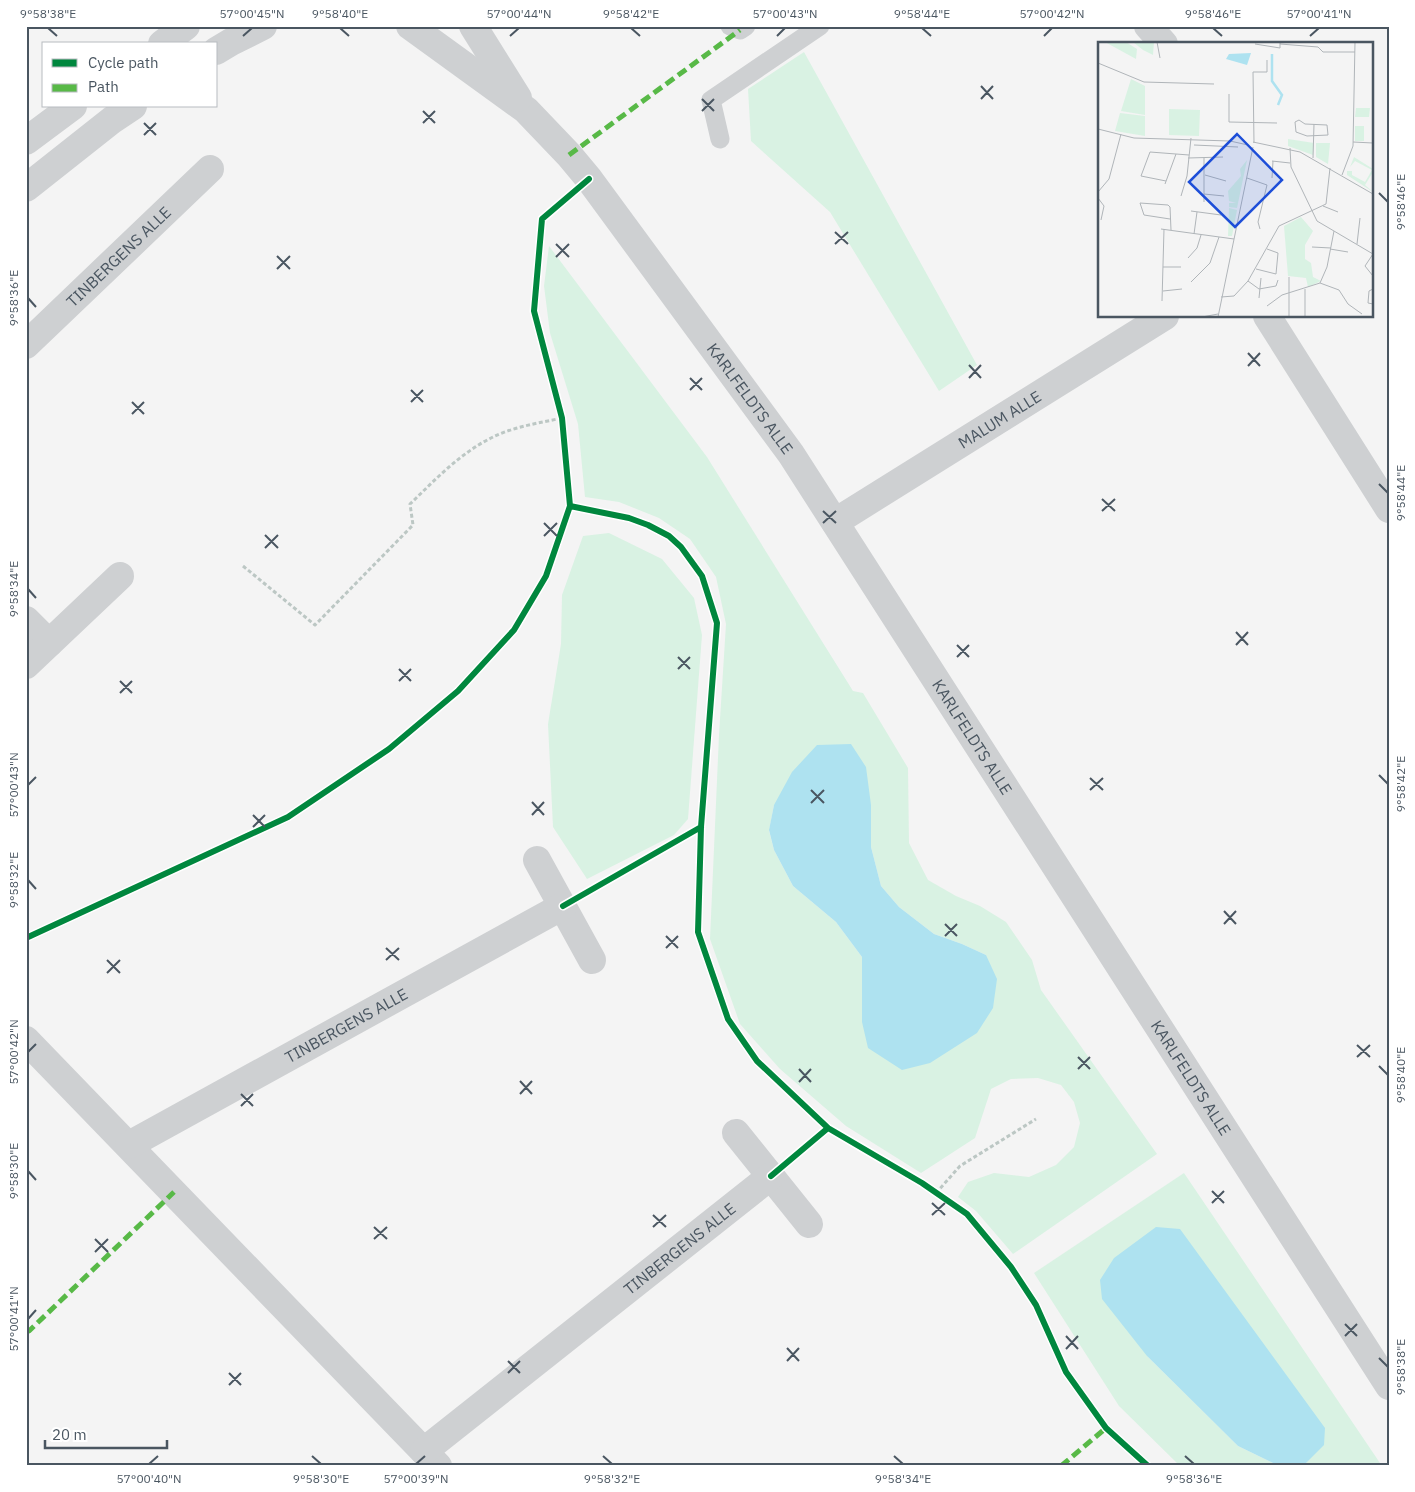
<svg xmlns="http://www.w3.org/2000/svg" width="1415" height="1492" font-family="'IBM Plex Sans',sans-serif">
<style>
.green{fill:#d9f2e3;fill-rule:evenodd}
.water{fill:#aee2f0}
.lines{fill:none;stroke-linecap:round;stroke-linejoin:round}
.path{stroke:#bcc7c4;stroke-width:3;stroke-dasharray:4 2.5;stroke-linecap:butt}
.service{stroke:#ced0d2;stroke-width:19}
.minor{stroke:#ced0d2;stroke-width:28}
.tertiary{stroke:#ced0d2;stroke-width:28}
.quiet{stroke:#58b947;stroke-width:5;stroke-dasharray:10 5;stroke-linecap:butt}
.cycleway-casing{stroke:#fff;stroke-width:9}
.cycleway{stroke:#00873e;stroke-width:6}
.ticks{fill:none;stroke:#4a5661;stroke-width:2}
.labels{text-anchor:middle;stroke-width:4;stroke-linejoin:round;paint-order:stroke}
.street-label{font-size:16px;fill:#4a5661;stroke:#fff}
.inset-river{fill:none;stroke:#aee2f0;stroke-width:2.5}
.inset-road{fill:none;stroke:#b0b5b9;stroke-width:1}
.view{fill:#1d4ed8;fill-opacity:0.15;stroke:#1d4ed8;stroke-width:2.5}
.inset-edge{fill:none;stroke:#4a5661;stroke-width:2.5}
.neatline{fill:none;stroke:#4a5661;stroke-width:2}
.ticks-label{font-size:12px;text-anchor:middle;fill:#4a5661}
</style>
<rect width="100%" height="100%" fill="#f4f4f4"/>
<path class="green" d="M 804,52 L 977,365 L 939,391 L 830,212 L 751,141 L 748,89 Z
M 549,246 L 707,457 L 853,691 L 863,693 L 908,768 L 909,843 L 928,880 L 956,896 L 980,906 L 1006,922 L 1032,960 L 1041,990 L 1157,1154 L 1013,1254 L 976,1211 L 958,1197 L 968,1182 L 994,1173 L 1029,1177 L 1056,1165 L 1074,1147 L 1080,1123 L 1074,1102 L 1061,1085 L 1038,1078 L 1011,1079 L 991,1089 L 975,1138 L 921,1173 L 846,1126 L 780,1069 L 740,1024 L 710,939 L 719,735 L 726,624 L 716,577 L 690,539 L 659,518 L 619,502 L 585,497 L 578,424 L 550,333 L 544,286 ZM 774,805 L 871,805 L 871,847 L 881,886 L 899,907 L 934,934 L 962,944 L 986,955 L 862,1022 L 862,957 L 836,922 L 793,886 L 774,850 L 769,831 Z
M 609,533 L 662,559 L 694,598 L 702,635 L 688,819 L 674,835 L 587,879 L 553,827 L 548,724 L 561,644 L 562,595 L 583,536 Z
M 1184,1173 L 1382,1466 L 1297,1466 L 1307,1463 L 1147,1356 L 1238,1446 L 1279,1466 L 1180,1466 L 1119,1406 L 1034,1273 Z"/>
<path class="water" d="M 851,744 L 866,767 L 871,805 L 871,847 L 881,886 L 899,907 L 934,934 L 962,944 L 986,955 L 997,979 L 993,1008 L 977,1033 L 930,1063 L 902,1070 L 868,1048 L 862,1022 L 862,957 L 836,922 L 793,886 L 774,850 L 769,830 L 774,805 L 792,772 L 817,745 Z
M 1156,1227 L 1180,1229 L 1325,1428 L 1324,1445 L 1306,1463 L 1297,1466 L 1279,1466 L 1238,1446 L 1147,1356 L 1102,1299 L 1100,1280 L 1114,1258 Z"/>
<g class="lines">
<path class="path" d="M 243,566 L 315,625 L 413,525 L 410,504 C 435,480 459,454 491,438 C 512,427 539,423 562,418
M 936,1193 L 960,1166 L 1036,1119"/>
<path class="service" d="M 730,26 L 740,30 L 746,26
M 720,139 L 711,100 L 820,26"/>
<g class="minor">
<path d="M 1148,26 L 1164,44"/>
<path d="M 1267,316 L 1389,509"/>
<path id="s1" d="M 26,345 L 210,169"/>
<path id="s2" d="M 835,522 L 1165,316"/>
<path d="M 26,620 L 49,643"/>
<path d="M 26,665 L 120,576"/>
<path d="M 537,860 L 592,960"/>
<path d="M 26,1040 L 438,1466"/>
<path d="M 736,1133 L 809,1224"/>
<path id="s3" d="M 129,1145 L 563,906"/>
<path id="s4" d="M 424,1451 L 771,1176"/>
</g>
<g class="tertiary">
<path id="s5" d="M 410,26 L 526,110 L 569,155 L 589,179 L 791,454 L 1389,1386"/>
<path d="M 473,26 L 518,98"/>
<path d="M 162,44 L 186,26"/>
<path d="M 216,51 L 231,42 L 263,26"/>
<path d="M 26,141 L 73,106"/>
<path d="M 26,188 L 112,120 L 133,106"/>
</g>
<path class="quiet" d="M 569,155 L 740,30
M 26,1332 L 29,1331 L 174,1192
M 1061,1466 L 1106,1428"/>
<defs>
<path id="cycleway" d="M 570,506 L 629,518 L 648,525 L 669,536 L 681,547 L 702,576 L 717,623 L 701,827 L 698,932 L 728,1019 L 757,1061 L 828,1128 L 922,1183 L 967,1214 L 1011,1267 L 1036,1305 L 1066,1372 L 1106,1428 L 1148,1466
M 563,906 L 701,827
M 26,938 L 288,817 L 389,749 L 458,691 L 514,630 L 546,576 L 570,506 L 562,418 L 534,311 L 542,219 L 589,179
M 771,1176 L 828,1128"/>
</defs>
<use href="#cycleway" class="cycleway-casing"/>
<use href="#cycleway" class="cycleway"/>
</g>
<path class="ticks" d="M 48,28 L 57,36M 340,28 L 349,36M 631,28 L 640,36M 922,28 L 931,36M 1213,28 L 1222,36M 243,36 L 252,28M 510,36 L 519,28M 777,36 L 785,28M 1044,36 L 1052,28M 1310,36 L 1319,28M 981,86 L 993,99M 702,99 L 714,111M 981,99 L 993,86M 423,111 L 435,123M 702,111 L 714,99M 144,123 L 156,135M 423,123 L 435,111M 144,135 L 156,123M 1379,193 L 1388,202M 835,232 L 848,244M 556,244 L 569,257M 835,244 L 848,232M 277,256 L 290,269M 556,257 L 569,244M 277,269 L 290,256M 28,298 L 36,307M 1248,353 L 1260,366M 969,365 L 981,378M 1248,366 L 1260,353M 690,378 L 702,390M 969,378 L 981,365M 411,390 L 423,402M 690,390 L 702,378M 132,402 L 144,414M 411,402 L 423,390M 132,414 L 144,402M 1379,484 L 1388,493M 1102,499 L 1115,511M 823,511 L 836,523M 1102,511 L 1115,499M 544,523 L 557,536M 823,523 L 836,511M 265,535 L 278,548M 544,536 L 557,523M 265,548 L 278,535M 28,589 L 36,598M 1236,632 L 1248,645M 957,645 L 969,657M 1236,645 L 1248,632M 678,657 L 690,669M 957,657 L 969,645M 399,669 L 411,681M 678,669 L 690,657M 120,681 L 132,693M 399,681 L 411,669M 120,693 L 132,681M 1379,775 L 1388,784M 1090,778 L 1103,790M 28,785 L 36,777M 811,790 L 824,803M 1090,790 L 1103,778M 532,802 L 544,815M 811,803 L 824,790M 253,815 L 265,827M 532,815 L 544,802M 253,827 L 265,815M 28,880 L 36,889M 1224,911 L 1236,924M 945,924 L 957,936M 1224,924 L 1236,911M 666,936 L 678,948M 945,936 L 957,924M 386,948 L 399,960M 666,948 L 678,936M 107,960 L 120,973M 386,960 L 399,948M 107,973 L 120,960M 1357,1045 L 1370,1057M 28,1052 L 36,1044M 1078,1057 L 1090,1069M 1357,1057 L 1370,1045M 1379,1066 L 1388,1075M 799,1069 L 811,1082M 1078,1069 L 1090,1057M 520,1081 L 532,1094M 799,1082 L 811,1069M 241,1094 L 253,1106M 520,1094 L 532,1081M 241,1106 L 253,1094M 28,1171 L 36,1180M 1212,1191 L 1224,1203M 932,1203 L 945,1215M 1212,1203 L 1224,1191M 653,1215 L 666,1227M 932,1215 L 945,1203M 374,1227 L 387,1239M 653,1227 L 666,1215M 95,1239 L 108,1252M 374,1239 L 387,1227M 95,1252 L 108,1239M 28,1319 L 36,1310M 1345,1324 L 1357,1336M 1066,1336 L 1078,1349M 1345,1336 L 1357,1324M 787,1348 L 799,1361M 1066,1349 L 1078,1336M 1379,1358 L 1388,1367M 508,1361 L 520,1373M 787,1361 L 799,1348M 229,1373 L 241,1385M 508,1373 L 520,1361M 229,1385 L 241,1373M 312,1456 L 321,1464M 603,1456 L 612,1464M 894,1456 L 903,1464M 1185,1456 L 1194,1464M 149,1464 L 158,1456M 416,1464 L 425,1456"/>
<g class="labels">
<g class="street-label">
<text dy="6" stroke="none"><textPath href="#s1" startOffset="128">TINBERGENS ALLE</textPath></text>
<text dy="6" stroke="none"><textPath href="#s5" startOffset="509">KARLFELDTS ALLE</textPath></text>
<text dy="6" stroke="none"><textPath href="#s2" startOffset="194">MALUM ALLE</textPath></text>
<text dy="6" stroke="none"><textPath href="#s5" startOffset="914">KARLFELDTS ALLE</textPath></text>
<text dy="6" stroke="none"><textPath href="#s3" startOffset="248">TINBERGENS ALLE</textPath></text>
<text dy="6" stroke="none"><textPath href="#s5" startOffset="1319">KARLFELDTS ALLE</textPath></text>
<text dy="6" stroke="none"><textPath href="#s4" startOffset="326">TINBERGENS ALLE</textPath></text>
</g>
</g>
<g transform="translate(1098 42)">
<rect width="275" height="275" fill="#f4f4f4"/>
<path d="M 7,0 L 28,0 L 39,7 L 38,17 ZM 35,0 L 56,0 L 55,13 L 45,8 ZM 33,37 L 47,44 L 47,73 L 23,69 ZM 258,66 L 272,66 L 271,75 L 257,75 ZM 71,67 L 102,68 L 101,94 L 71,93 ZM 22,71 L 47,74 L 47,94 L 17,89 ZM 257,84 L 266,84 L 266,99 L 257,99 ZM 190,97 L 216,101 L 215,113 L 190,104 ZM 218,101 L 232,101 L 230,122 L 218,115 ZM 256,115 L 275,127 L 275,130 L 267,143 L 275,150 L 249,133 L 249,129 L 254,129 L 254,133 L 267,140 L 274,128 L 257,119 L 252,125 ZM 149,118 L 139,166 L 131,165 L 131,161 L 138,161 L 131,159 L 130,149 L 143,134 L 142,127 ZM 131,166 L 139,168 L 134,194 L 130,194 ZM 203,175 L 215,189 L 207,203 L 207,217 L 213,221 L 215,235 L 223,239 L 210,245 L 208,236 L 190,234 L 186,184 Z" fill="#d9f2e3"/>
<path d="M 153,11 L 149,23 L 128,17 L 131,12 Z" fill="#aee2f0"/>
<path class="inset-river" d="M 174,12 L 174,39 L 184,53 L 180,63"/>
<path class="inset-road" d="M 59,0 L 62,16M 157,2 L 182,6 L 182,0M 182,2 L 220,5 L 225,10 L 257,10M 0,21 L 46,40 L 116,42M 155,30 L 156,101M 155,30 L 169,30 L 169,18M 131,52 L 131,80 L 179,81M 201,78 L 207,82 L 229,83 L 230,93 L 209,94 L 198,90 L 197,80 ZM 0,87 L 36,96 L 132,99 L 150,103M 155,100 L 202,110 L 275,152M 255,100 L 275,101M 96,103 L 140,105M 192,106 L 193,125 L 219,179 L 275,212M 90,116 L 125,115M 215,116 L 216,82M 174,119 L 192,121M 107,133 L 128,139M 244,133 L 255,104 L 257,0M 149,136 L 169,143 L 160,180 L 162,187M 174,136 L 175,119M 68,139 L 43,134 L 52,110 L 91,113M 67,142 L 78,112M 0,150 L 11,137 L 23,92M 106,152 L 126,154M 83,154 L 89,134 L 93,96M 0,156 L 6,164 L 3,178M 106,160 L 106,116M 225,164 L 240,170M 93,169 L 123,173M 72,177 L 46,173 L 42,161 L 70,163 L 72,165 L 73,188M 63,187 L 136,197M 96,192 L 99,170M 259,202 L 262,176M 214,205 L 233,206M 232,207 L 250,210M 275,212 L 267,224 L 275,234M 90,216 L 99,206 L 103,193M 65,225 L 83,225M 158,227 L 178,232 L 180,211 L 169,207M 150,239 L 161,247 L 178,244 L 180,238M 93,240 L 112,221 L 121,195M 222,241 L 241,248 L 250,262 L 264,272M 275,247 L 271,249 L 270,261 L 275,262M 65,249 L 84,247M 123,255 L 136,254 L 150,239 L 181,184 L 228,162 L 232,126M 161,256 L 163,236M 64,259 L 66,187M 169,264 L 184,253 L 222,241 L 229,225 L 236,189M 104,275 L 120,272M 120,275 L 155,105M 191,275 L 191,235M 207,275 L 207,247"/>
<path class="view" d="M 139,92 L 184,138 L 137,185 L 91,140 Z"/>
<rect width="275" height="275" class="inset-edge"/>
</g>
<rect width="1415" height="1492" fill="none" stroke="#ffffff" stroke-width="55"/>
<rect x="42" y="42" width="175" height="65" fill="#ffffff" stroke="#b7bbc0"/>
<rect x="52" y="59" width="25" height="8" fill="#00873e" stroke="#b7bbc0"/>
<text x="88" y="68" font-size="15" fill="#4a5661">Cycle path</text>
<rect x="52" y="84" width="25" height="8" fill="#58b947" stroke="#b7bbc0"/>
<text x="88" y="92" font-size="15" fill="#4a5661">Path</text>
<path d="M45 1440v8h122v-8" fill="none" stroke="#4a5661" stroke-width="2.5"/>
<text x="52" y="1440" font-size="15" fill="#4a5661" stroke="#ffffff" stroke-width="4" paint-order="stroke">20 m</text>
<rect x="28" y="28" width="1360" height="1436" class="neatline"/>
<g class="ticks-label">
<text x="48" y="18">9°58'38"E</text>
<text x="252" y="18">57°00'45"N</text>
<text x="340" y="18">9°58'40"E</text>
<text x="519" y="18">57°00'44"N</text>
<text x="631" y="18">9°58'42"E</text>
<text x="785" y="18">57°00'43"N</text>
<text x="922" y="18">9°58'44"E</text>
<text x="1052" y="18">57°00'42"N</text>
<text x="1213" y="18">9°58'46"E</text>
<text x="1319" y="18">57°00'41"N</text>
<text transform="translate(1401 202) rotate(-90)" y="4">9°58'46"E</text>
<text transform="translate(14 298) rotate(-90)" y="4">9°58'36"E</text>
<text transform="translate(1401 493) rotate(-90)" y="4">9°58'44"E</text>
<text transform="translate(14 589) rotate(-90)" y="4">9°58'34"E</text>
<text transform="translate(1401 784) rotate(-90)" y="4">9°58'42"E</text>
<text transform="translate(14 785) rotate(-90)" y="4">57°00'43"N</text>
<text transform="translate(14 880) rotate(-90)" y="4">9°58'32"E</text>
<text transform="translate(14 1052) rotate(-90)" y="4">57°00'42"N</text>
<text transform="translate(1401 1075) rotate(-90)" y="4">9°58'40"E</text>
<text transform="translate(14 1171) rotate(-90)" y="4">9°58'30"E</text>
<text transform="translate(14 1319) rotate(-90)" y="4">57°00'41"N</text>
<text transform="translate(1401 1367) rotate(-90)" y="4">9°58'38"E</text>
<text x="149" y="1483">57°00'40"N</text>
<text x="321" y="1483">9°58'30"E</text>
<text x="416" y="1483">57°00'39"N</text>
<text x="612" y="1483">9°58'32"E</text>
<text x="903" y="1483">9°58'34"E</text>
<text x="1194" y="1483">9°58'36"E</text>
</g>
</svg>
